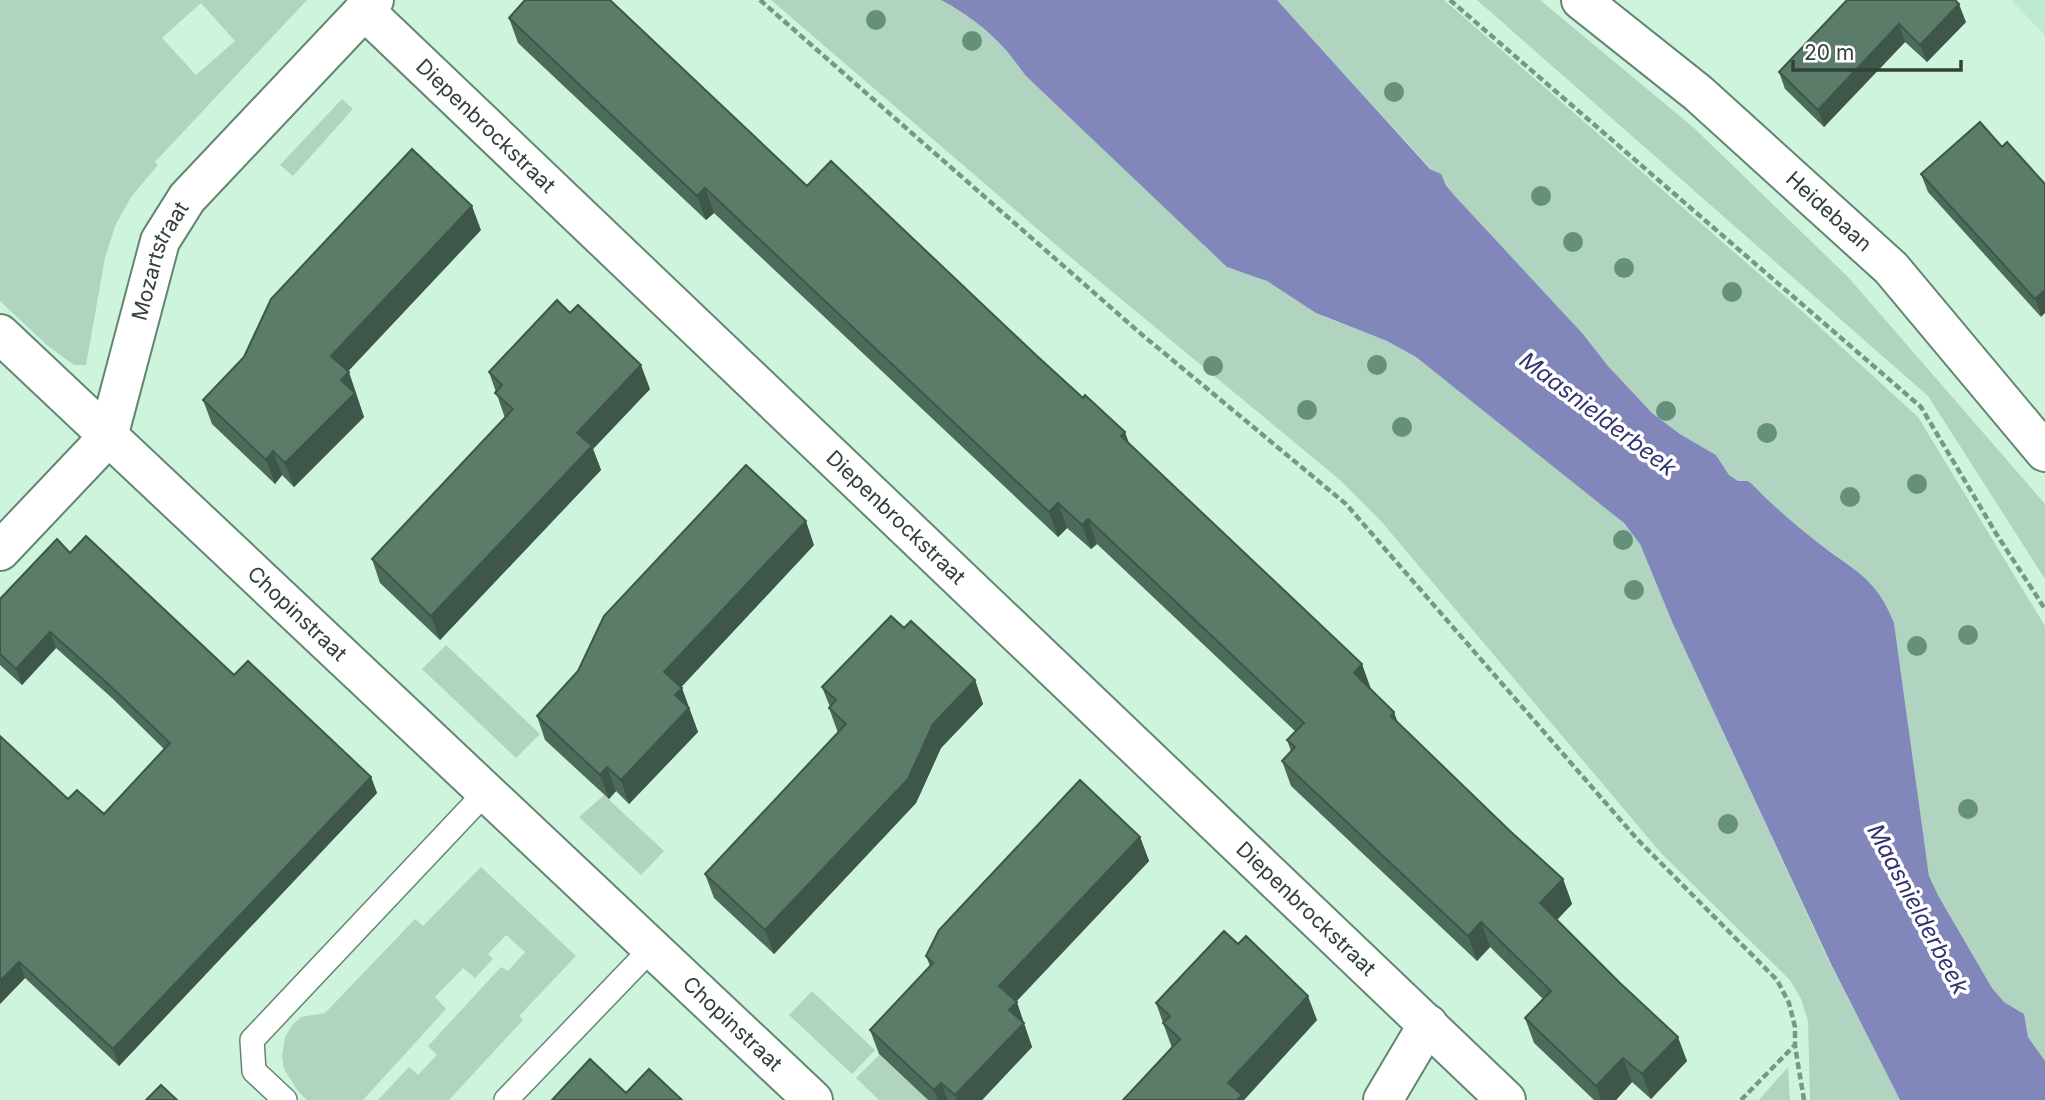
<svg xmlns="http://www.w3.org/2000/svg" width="2045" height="1100" font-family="Inter,sans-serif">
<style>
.built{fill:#bdebd0}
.green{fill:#b0d4bf;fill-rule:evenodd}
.water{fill:#8287bb}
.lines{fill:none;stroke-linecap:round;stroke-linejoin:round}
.service-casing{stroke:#638672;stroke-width:26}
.minor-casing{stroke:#638672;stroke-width:42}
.path{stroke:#7b9586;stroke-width:4.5;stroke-dasharray:7 3.5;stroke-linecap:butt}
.service{stroke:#fff;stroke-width:23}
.minor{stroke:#fff;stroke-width:38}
.tree{fill:#66907a}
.wall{fill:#4d6b5a}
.shaded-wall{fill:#3f574a}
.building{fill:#5a7c69;stroke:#3f574a;stroke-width:2}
.labels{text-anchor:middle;stroke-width:7;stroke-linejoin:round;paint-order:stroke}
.street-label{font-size:21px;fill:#324138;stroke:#fff}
.water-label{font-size:23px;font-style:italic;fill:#333273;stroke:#fff}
</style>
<rect width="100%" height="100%" fill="#cef4de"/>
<path class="built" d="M 2011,0 L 2045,0 L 2045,35 L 2039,29 Z"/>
<path class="green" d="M 0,0 L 307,0 L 155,162 L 158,165 L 131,197 L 115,226 L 105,258 L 86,365 L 74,365 L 48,346 L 0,301 ZM 201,3 L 235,41 L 196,75 L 162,38 Z
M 771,0 L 941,0 C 964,12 987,29 1005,49 C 1012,57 1019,67 1026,76 L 1231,269 L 1248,273 L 1267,281 L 1325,317 L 1387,341 L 1416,357 L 1616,515 L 1634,535 L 1640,544 L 1673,624 L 1828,959 L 1900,1100 L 1810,1100 L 1808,1021 L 1801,999 L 1790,980 L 1661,853 L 1380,520 L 1340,480 L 1069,256 Z
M 1277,0 L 1444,0 L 1803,312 L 1918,417 L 2045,626 L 2045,1061 L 2028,1037 L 2021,1012 L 2004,1002 L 1992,988 L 1939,897 L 1929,876 L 1894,623 C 1876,573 1833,557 1796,526 C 1780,513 1767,498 1752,484 L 1748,481 L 1738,481 L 1729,475 L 1716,455 L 1680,434 L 1652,413 L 1608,366 L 1583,334 L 1454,195 C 1446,186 1443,173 1431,169 Z
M 1477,0 L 1540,0 L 1693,127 L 1848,277 L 2045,504 L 2045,579 L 1928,396 Z
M 342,99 L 353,109 L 293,176 L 280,165 Z
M 446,645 L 540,734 L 516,758 L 422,669 Z
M 604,795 L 664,851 L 641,875 L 579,817 Z
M 481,867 L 576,956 L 519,1016 L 523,1020 L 449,1100 L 378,1100 L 409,1067 L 418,1075 L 437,1055 L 428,1046 L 501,967 L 508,971 L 525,952 L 506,935 L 488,954 L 493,959 L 475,978 L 463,968 L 435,997 L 446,1009 L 363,1100 L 307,1100 L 298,1091 L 284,1069 L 282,1057 L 285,1037 L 292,1025 L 301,1017 L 325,1013 L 415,919 L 423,926 Z
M 812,991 L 875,1050 L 852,1074 L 789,1015 Z
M 879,1055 L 928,1100 L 879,1100 L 856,1078 Z
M 1788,1067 L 1790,1100 L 1759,1100 Z"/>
<path class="water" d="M 941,0 L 1277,0 L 1430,169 L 1441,174 L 1446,185 L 1454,195 L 1583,334 L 1608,366 L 1652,413 L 1680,434 L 1716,455 L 1729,475 L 1738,481 L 1748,481 L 1752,484 C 1772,505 1794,524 1817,542 C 1852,569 1877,578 1894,623 L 1929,876 L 1939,897 L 1992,988 L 2004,1002 L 2024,1014 L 2028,1037 L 2045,1061 L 2045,1100 L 1900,1100 L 1831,964 L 1673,624 L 1640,544 L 1624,523 L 1416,357 L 1387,341 L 1316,313 L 1267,281 L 1227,267 L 1026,76 C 1019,67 1012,57 1005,49 C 987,29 964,12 941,0 Z"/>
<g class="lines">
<defs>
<path id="service" d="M 285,1100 L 254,1071 L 252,1040 L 486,792
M 506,1100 L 652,948"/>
<g id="minor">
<path id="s1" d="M 1581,0 L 1698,93 L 1891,268 L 2045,452"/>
<path id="s2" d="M 364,10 L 1506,1100"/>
<path id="s3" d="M 0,334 L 813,1100"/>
<path id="s4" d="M 0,551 L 108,437 L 160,241 L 187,198 L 374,0"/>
<path d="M 1383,1100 L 1428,1024"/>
</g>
</defs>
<use href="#service" class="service-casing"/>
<use href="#minor" class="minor-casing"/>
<path class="path" d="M 760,0 L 1140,333 L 1346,504 L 1637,839 L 1777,980 L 1789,1003 L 1795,1027 L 1795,1046 L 1804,1100
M 1450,0 L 1921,407 L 1997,535 L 2045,609
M 1741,1100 L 1794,1046"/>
<use href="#service" class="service"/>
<use href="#minor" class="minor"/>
</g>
<g class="tree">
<circle cx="876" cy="20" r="10"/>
<circle cx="972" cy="41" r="10"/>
<circle cx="1394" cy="92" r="10"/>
<circle cx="1541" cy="196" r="10"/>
<circle cx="1573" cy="242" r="10"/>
<circle cx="1624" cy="268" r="10"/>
<circle cx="1732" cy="292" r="10"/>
<circle cx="1377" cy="365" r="10"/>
<circle cx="1213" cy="366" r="10"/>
<circle cx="1307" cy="410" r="10"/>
<circle cx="1666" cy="411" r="10"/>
<circle cx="1402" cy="427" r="10"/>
<circle cx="1767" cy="433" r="10"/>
<circle cx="1917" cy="484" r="10"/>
<circle cx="1850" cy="497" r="10"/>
<circle cx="1623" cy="540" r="10"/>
<circle cx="1634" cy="590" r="10"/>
<circle cx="1968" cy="635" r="10"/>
<circle cx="1917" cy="646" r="10"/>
<circle cx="1968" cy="809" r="10"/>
<circle cx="1728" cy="824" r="10"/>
</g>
<path class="wall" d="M 1847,0 L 1966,22 L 1927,62 L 1905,42 L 1824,127 L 1785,89 L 1779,72 Z
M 509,18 L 807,186 L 1129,445 L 1371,689 L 1398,723 L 1510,831 L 1563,879 L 1572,904 L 1557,920 L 1687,1061 L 1651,1099 L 1632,1082 L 1616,1100 L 1594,1100 L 1534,1043 L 1525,1018 L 1543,999 L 1490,947 L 1477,961 L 1291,786 L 1282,761 L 1291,751 L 1287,740 L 1295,731 L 1097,544 L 1091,549 L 1067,528 L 1058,537 L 714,213 L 706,220 L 518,43 Z
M 1980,122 L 2041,317 L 1928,192 L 1921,174 Z
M 481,230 L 348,371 L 364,417 L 294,487 L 282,475 L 275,484 L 212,424 L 203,400 Z
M 489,372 L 650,389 L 593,449 L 601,470 L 440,640 L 380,583 L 372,559 L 505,418 Z
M 814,545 L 681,687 L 698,732 L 629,804 L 616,791 L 609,799 L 545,740 L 537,716 Z
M 70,553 L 371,777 L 377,793 L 119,1066 L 25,978 L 0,1004 L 68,799 L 104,814 L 164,749 L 112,698 L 56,648 L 22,685 L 0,665 L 0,599 Z
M 904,628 L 975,680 L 983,704 L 941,748 L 916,803 L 774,954 L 714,898 L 705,874 L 838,733 L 829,708 L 830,707 L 822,687 Z
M 1140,837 L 1149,861 L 1016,1002 L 1032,1047 L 982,1100 L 928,1100 L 879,1054 L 870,1030 L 930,966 L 926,956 Z
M 1156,1003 L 1317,1020 L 1244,1100 L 1123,1100 L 1172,1048 Z"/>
<path class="shaded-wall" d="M 1959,4 L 1966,22 L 1927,62 L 1920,45 Z
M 1899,24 L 1905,42 L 1824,127 L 1818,110 Z
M 705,188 L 714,213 L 706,220 L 697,196 Z
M 472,206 L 481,230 L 340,380 L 331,356 Z
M 2045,290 L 2045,313 L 2041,317 L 2035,299 Z
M 641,365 L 650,389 L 593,449 L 601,470 L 440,640 L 431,616 L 577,433 Z
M 349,372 L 364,417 L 294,487 L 285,463 L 341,380 Z
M 1125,432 L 1134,457 L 1121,436 Z
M 273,451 L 282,475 L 275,484 L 266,460 Z
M 1058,503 L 1067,528 L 1058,537 L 1049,512 Z
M 1088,519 L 1097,544 L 1091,549 L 1082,525 Z
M 806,521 L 814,545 L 673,696 L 664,672 Z
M 50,632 L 56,648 L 22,685 L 16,669 Z
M 1362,664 L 1371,689 L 1354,673 Z
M 975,680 L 983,704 L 941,748 L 916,803 L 774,954 L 765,930 L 933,724 Z
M 682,688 L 698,732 L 629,804 L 621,780 L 675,695 Z
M 1394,712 L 1403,737 L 1391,716 Z
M 607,767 L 616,791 L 609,799 L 600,775 Z
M 371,777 L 377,793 L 119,1066 L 113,1049 Z
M 1140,837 L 1149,861 L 1008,1010 L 999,986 Z
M 1563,879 L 1572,904 L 1549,928 L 1540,903 Z
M 1481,922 L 1490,947 L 1477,961 L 1468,936 Z
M 19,962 L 25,978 L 0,1004 L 0,981 Z
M 1308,996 L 1317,1020 L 1244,1100 L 1234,1100 L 1228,1083 Z
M 1017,1002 L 1032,1047 L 982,1100 L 957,1100 L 955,1095 L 1009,1010 Z
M 1678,1037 L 1687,1061 L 1651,1099 L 1642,1074 Z
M 1623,1058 L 1632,1082 L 1616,1100 L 1601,1100 L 1596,1086 Z
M 941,1083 L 948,1100 L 938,1100 L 934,1090 Z"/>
<path class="building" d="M 525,0 L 610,0 L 807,186 L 831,161 L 1037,356 L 1083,398 L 1085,395 L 1125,432 L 1121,436 L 1362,664 L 1354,673 L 1394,712 L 1391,716 L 1510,831 L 1563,879 L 1540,903 L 1620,983 L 1678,1037 L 1642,1074 L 1623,1058 L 1596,1086 L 1525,1018 L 1551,991 L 1481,922 L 1468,936 L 1282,761 L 1295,747 L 1287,740 L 1304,723 L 1088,519 L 1082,525 L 1058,503 L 1049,512 L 705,188 L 697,196 L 509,18 Z
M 1847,0 L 1955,0 L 1959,4 L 1920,45 L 1899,24 L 1818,110 L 1779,72 Z
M 1980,122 L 2002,147 L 2007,142 L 2045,184 L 2045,290 L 2035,299 L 1921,174 Z
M 412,149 L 472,206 L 331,356 L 349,372 L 341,380 L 355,393 L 285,463 L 273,451 L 266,460 L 203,400 L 244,357 L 271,299 Z
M 557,300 L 570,313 L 578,305 L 641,365 L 577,433 L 592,446 L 431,616 L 372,559 L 513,409 L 495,393 L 502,385 L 489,372 Z
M 746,465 L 806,521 L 664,672 L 682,688 L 675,695 L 689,708 L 621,780 L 607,767 L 600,775 L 537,716 L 578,671 L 604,616 Z
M 86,536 L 234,675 L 248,661 L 371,777 L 113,1049 L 19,962 L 0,981 L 0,736 L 68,799 L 77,790 L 104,814 L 170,743 L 106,682 L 50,632 L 16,669 L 0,654 L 0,599 L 57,539 L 70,553 Z
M 891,616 L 904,628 L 911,621 L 975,680 L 933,724 L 908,779 L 765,930 L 705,874 L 846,724 L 829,708 L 836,700 L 822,687 Z
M 1080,780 L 1140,837 L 999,986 L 1017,1002 L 1009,1010 L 1024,1023 L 955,1095 L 941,1083 L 934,1090 L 870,1030 L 933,963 L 926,956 L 939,930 Z
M 1224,931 L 1238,944 L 1246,936 L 1308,996 L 1228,1083 L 1242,1095 L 1237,1100 L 1123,1100 L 1180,1039 L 1163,1023 L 1170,1016 L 1156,1003 Z
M 590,1059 L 626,1093 L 649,1069 L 682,1100 L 552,1100 Z
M 161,1085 L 177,1100 L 146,1100 Z"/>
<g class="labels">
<g class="street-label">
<text dy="7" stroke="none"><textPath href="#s2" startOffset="168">Diepenbrockstraat</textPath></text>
<text dy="7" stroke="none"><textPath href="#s1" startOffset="326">Heidebaan</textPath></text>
<text dy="7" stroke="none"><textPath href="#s4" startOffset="341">Mozartstraat</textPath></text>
<text dy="7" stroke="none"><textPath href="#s2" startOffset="735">Diepenbrockstraat</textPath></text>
<text dy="7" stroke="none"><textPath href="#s3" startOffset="408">Chopinstraat</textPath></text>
<text dy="7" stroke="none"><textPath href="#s2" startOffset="1302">Diepenbrockstraat</textPath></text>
<text dy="7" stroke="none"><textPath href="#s3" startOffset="1006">Chopinstraat</textPath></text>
</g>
<g class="water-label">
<text transform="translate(1598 414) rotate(37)" y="8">Maasnielderbeek</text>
<text transform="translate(1918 909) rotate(62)" y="8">Maasnielderbeek</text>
</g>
</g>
<path d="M1793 60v10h168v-10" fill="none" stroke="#324138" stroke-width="3.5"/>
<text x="1804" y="60" font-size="21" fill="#324138" stroke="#ffffff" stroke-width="5" paint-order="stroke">20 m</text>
</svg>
